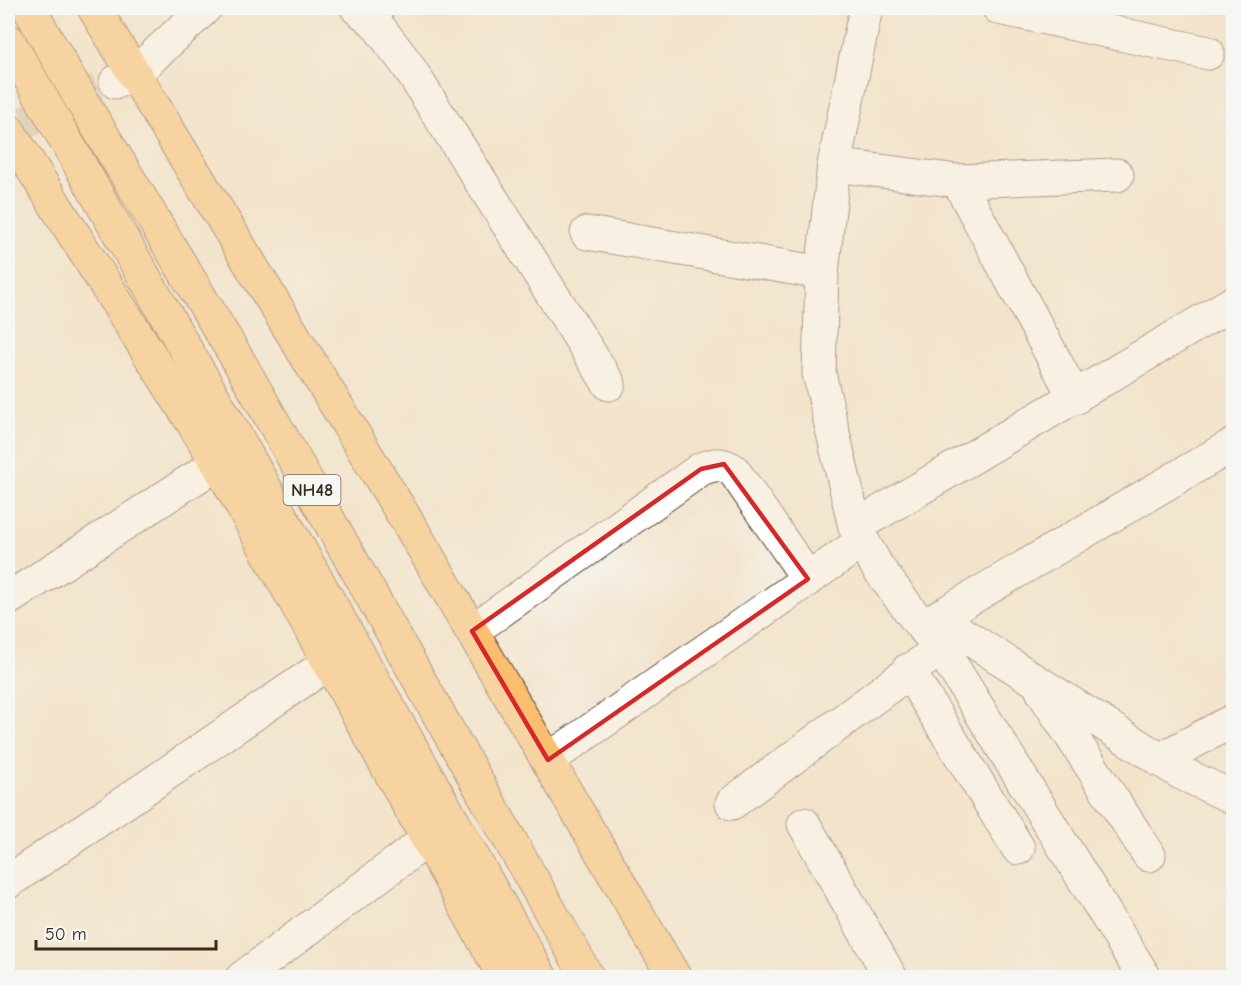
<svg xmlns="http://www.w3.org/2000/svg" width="1241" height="985" font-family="'Comic Neue',sans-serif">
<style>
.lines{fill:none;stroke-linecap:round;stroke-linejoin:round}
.minor-tunnel{stroke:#cebea8;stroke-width:33;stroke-dasharray:33 16;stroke-linecap:butt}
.minor-casing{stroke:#574638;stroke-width:35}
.highway-casing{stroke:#574638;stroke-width:35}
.minor{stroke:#fff;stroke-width:33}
.highway{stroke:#fbbe6e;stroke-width:33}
.marked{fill:none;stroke:#d62828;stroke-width:4.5;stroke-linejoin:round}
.labels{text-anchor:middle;stroke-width:4.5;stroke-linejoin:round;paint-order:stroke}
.shield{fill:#f6f6f2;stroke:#73675e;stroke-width:1.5}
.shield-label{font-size:18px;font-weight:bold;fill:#3b2a1e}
</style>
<rect width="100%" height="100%" fill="#f6f6f2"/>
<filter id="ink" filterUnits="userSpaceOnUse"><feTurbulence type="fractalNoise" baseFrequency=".0167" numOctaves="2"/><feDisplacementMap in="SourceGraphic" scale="12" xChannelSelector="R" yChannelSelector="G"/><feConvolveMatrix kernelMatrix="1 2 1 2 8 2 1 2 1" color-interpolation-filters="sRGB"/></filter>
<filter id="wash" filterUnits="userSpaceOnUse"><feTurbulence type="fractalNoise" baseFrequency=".008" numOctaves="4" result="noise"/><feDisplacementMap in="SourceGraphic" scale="24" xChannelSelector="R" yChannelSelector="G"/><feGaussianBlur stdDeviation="1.35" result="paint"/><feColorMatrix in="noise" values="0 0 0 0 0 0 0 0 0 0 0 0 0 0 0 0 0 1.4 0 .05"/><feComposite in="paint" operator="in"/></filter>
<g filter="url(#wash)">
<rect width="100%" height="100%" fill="#f3e3cb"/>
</g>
<g filter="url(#ink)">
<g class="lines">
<path class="minor-tunnel" d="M 24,123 L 116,82"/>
<defs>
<path id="minor" d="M 357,8 L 374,21 L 406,63 L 609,384
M 866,8 L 834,165 L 822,273 L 819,373 L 855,527 L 878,568 L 920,624 L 937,618 L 1181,773 L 1234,798
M 999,8 L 1208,53
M 116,82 L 134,74 L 205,8
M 834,165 L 958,181 L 1117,175
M 958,181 L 1075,398
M 587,233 L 822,273
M 855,527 L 1234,302
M 8,599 L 218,463
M 937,618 L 1234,444
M 920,624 L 941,648 L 1145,978
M 472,631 L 701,469 C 714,464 722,462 734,471 L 808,579
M 908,670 L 1018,848
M 1042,691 L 1149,855
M 548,760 L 863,541
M 1159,760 L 1234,720
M 732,803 L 941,648
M 804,824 L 891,978
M 8,882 L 330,662
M 242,978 L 427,840"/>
<path id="highway" d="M 29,8 L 82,101 L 241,365 L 588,978
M 94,8 L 413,531 L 675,978
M 8,40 L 242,447 L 541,978
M 8,130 L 218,463 L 505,978"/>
</defs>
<use href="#minor" class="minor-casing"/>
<use href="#highway" class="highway-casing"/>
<use href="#minor" class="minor"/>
<use href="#highway" class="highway"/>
</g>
</g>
<path d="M0 0H1241V985H0ZM 724,464 L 808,579 L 548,760 L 472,631 L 701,469 Z" fill="#f3e3cb" fill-opacity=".55" fill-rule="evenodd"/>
<path class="marked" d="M 724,464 L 808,579 L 548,760 L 472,631 L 701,469 Z"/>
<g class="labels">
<rect class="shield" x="283.5" y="475" width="57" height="30" rx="4.5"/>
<g class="shield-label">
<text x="312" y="496">NH48</text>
</g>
</g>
<rect width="1241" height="985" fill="none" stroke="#f6f6f2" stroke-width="30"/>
<path d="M36 940v9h180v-9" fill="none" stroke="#3b2a1e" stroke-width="3"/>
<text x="45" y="940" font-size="18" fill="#3b2a1e" stroke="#f6f6f2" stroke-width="4.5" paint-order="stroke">50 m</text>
</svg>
